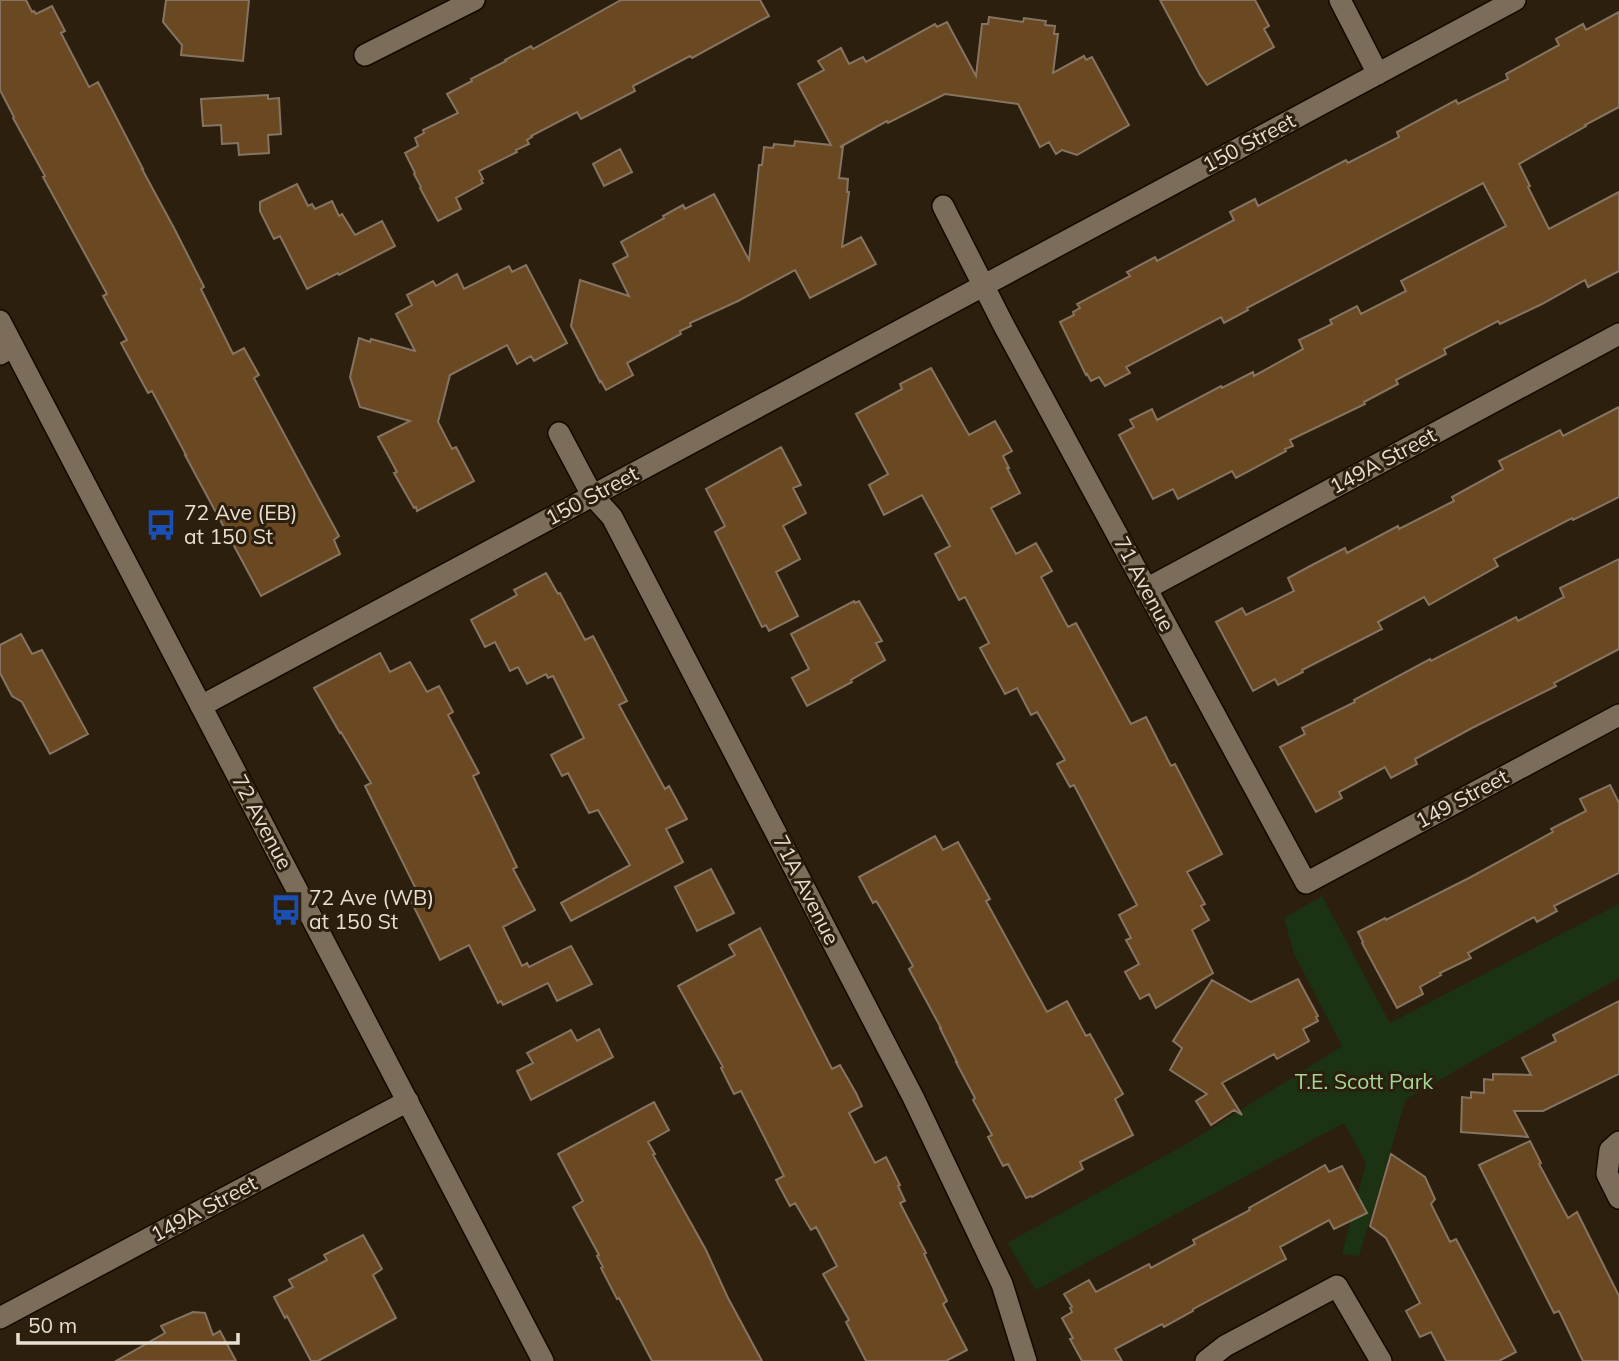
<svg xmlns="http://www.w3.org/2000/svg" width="1619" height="1361" font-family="Mulish,sans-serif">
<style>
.green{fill:#1b3313}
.building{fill:#6a4922;stroke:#857462;stroke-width:2}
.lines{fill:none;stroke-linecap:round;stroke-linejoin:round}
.street-casing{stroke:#140900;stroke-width:24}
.secondary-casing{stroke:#140900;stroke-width:24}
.street{stroke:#7c6d5a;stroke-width:21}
.secondary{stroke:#7c6d5a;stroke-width:21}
.labels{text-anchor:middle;stroke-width:6;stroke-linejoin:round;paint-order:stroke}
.street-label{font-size:21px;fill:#e8dfd4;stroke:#2c1f0e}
.poi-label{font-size:21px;fill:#e8dfd4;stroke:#2c1f0e;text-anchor:start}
.park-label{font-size:21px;fill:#a6d797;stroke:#2c1f0e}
</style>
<rect width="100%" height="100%" fill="#2c1f0e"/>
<path class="green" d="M 1322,896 L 1390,1023 L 1619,904 L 1619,978 L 1406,1099 L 1359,1256 L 1342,1254 L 1366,1163 L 1344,1123 L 1036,1290 L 1007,1243 L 1190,1142 L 1342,1046 L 1294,954 L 1284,918 Z"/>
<path class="building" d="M 0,0 L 26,0 L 32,12 L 34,11 L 36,14 L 52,6 L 65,31 L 61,33 L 89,87 L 98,82 L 143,169 L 142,169 L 174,228 L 204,287 L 201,289 L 233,354 L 244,348 L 259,375 L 254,378 L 339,536 L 334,540 L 340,554 L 261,596 L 185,455 L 186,455 L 152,391 L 148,393 L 121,343 L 127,340 L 103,296 L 107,294 L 43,177 L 45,176 L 13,118 L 14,117 L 0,90 Z
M 166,0 L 249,0 L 243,61 L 181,55 L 182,45 L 163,22 Z
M 621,0 L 760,0 L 769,16 L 692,58 L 690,56 L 633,86 L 635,91 L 581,119 L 577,112 L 531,136 L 532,137 L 527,140 L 529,144 L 516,150 L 517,152 L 479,171 L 483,179 L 481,180 L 483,183 L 456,198 L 461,209 L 438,221 L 420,188 L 421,187 L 414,174 L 415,173 L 405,153 L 418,146 L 415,138 L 424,133 L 423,130 L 458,113 L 447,94 L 472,81 L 471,79 L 506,61 L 505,60 L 531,46 L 533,49 Z
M 1160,0 L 1255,0 L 1269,26 L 1264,29 L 1274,47 L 1207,85 L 1200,75 Z
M 1619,12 L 1619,107 L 1585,125 L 1586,126 L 1519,164 L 1530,186 L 1528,187 L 1549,229 L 1619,192 L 1619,271 L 1588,287 L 1585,280 L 1542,304 L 1500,324 L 1498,321 L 1444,349 L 1446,354 L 1396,380 L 1398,384 L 1364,402 L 1365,404 L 1290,440 L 1293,446 L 1285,449 L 1286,451 L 1236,478 L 1232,471 L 1178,499 L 1173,489 L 1153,499 L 1119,435 L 1134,427 L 1130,420 L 1152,409 L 1157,420 L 1221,386 L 1222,388 L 1253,372 L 1254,376 L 1303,349 L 1299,340 L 1332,324 L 1330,320 L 1357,306 L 1361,314 L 1406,291 L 1401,281 L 1506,226 L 1483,183 L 1247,308 L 1248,310 L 1224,323 L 1221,317 L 1126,367 L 1130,373 L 1105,386 L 1099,377 L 1091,381 L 1087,374 L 1086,375 L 1060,322 L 1074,315 L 1073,312 L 1080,308 L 1077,304 L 1130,276 L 1127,272 L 1155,257 L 1157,261 L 1234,220 L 1230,212 L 1255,199 L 1258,206 L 1346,160 L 1348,163 L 1399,137 L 1397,132 L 1456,100 L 1458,104 L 1508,79 L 1506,74 L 1559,45 L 1556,39 L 1583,24 L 1586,30 Z
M 989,17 L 1023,22 L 1024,18 L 1046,21 L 1045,25 L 1055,26 L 1054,34 L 1058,34 L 1053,73 L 1084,56 L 1086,60 L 1092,57 L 1129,125 L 1077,155 L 1062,150 L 1056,154 L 1049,142 L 1040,147 L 1018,104 L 945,94 L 888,123 L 887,121 L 840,147 L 843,147 L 839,178 L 848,179 L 847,192 L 849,192 L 842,247 L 861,237 L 876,264 L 810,298 L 795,270 L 738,301 L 690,323 L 691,326 L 680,331 L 681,334 L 627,363 L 633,375 L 606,390 L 601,381 L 600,382 L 571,326 L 580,280 L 629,296 L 613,264 L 628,256 L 621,242 L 664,218 L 663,216 L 683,205 L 685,209 L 714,194 L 749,260 L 759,165 L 762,165 L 764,147 L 773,148 L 774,144 L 794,146 L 795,141 L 831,145 L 798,84 L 824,70 L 818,61 L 841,48 L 849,64 L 863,57 L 866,62 L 935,24 L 937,27 L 947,22 L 976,76 L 982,24 L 988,24 Z
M 268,95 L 268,99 L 279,98 L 281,134 L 268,135 L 269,153 L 239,155 L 238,143 L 222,144 L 221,125 L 203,126 L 201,99 Z
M 620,149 L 632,172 L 604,186 L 593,164 Z
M 297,184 L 308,206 L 312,204 L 315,209 L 332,201 L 339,216 L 342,214 L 355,235 L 382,221 L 395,246 L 339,275 L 338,273 L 307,289 L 280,236 L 274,239 L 260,211 L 260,202 Z
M 526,265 L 567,343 L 534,361 L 531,356 L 517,364 L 507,345 L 450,375 L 438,422 L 452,449 L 456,447 L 474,481 L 417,511 L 416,507 L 414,508 L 394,473 L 397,472 L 378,437 L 410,421 L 360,407 L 350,377 L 359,338 L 370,342 L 371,339 L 415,351 L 396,314 L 412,305 L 407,295 L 433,281 L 436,286 L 457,274 L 464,289 L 509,266 L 512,272 Z
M 931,368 L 969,435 L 995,421 L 1012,451 L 1003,456 L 1009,468 L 1007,468 L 1020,493 L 991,508 L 1016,554 L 1036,543 L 1052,571 L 1041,577 L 1068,627 L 1076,623 L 1131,724 L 1146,717 L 1171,766 L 1175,764 L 1222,854 L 1187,872 L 1205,904 L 1201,906 L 1209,920 L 1192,930 L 1213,973 L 1156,1008 L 1149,994 L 1140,999 L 1125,972 L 1139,964 L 1126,940 L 1131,938 L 1119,915 L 1137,905 L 1074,785 L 1070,787 L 1057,764 L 1065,760 L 1037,712 L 1031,715 L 1017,688 L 1005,694 L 980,648 L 989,643 L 965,597 L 959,600 L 935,554 L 950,546 L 922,495 L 884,515 L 869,485 L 888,474 L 856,414 L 902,389 L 900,384 Z
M 1619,407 L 1619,497 L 1573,520 L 1572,518 L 1494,559 L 1498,566 L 1429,605 L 1424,597 L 1378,622 L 1382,629 L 1302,670 L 1303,672 L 1278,685 L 1275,679 L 1253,691 L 1216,622 L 1242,608 L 1246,615 L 1294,591 L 1288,578 L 1314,564 L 1345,548 L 1347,553 L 1398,526 L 1399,529 L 1454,501 L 1452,497 L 1503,469 L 1499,461 L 1560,430 L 1563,436 Z
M 781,447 L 801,485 L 793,488 L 806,513 L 783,526 L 800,559 L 776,572 L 798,616 L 769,631 L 766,625 L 762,627 L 715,532 L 725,526 L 706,489 Z
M 1619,559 L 1619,649 L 1554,683 L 1556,686 L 1472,728 L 1415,759 L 1417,764 L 1391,778 L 1385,767 L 1339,792 L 1342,798 L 1316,812 L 1280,747 L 1305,734 L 1302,728 L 1355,702 L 1354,700 L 1430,659 L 1431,661 L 1516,617 L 1518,621 L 1564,597 L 1560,588 Z
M 546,573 L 558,594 L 560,593 L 585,640 L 593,636 L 627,701 L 619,705 L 665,789 L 669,786 L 687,819 L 666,829 L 683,862 L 571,921 L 561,903 L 630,865 L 598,810 L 589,813 L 568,773 L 562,776 L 551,755 L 584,738 L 553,676 L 548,678 L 546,674 L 527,684 L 518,667 L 510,671 L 495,642 L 485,647 L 471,620 L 517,595 L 514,590 Z
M 854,601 L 855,603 L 859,601 L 882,641 L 876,643 L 885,660 L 851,680 L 852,682 L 807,706 L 792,678 L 809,669 L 791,634 Z
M 21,634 L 32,654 L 42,650 L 88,734 L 50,754 L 22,702 L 12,696 L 0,673 L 0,645 Z
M 380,653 L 390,672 L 410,662 L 427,692 L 439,686 L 453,712 L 448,715 L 479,773 L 473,776 L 517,867 L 513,869 L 535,910 L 503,927 L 522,966 L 527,963 L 529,967 L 571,946 L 592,984 L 557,1001 L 548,983 L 503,1005 L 501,1001 L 498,1003 L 469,945 L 440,960 L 410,899 L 414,898 L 410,890 L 415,887 L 365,786 L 371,783 L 341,732 L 340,733 L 314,688 Z
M 1610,785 L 1619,803 L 1619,873 L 1554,906 L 1557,911 L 1537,922 L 1534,917 L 1468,953 L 1471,958 L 1440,973 L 1441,975 L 1420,987 L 1423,994 L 1397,1008 L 1362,943 L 1363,942 L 1358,932 L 1385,918 L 1386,920 L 1469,878 L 1553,832 L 1551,829 L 1586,811 L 1580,799 Z
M 935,836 L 943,850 L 958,842 L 990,899 L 986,901 L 1047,1012 L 1067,1001 L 1086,1036 L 1090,1034 L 1123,1094 L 1115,1099 L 1133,1135 L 1080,1162 L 1083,1169 L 1032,1197 L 1031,1196 L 1026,1198 L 1008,1164 L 1003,1166 L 988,1137 L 992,1135 L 973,1100 L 975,1098 L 956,1062 L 957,1062 L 940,1028 L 941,1028 L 909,969 L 913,966 L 884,914 L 876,901 L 873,903 L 859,877 Z
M 711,869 L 734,913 L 697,931 L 675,887 Z
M 760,928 L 832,1069 L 840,1065 L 856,1093 L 862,1106 L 849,1113 L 875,1163 L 886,1157 L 900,1185 L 898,1186 L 905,1201 L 900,1203 L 926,1253 L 924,1254 L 947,1301 L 943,1304 L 967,1350 L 946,1361 L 866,1361 L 846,1322 L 849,1320 L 823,1274 L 837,1266 L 816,1227 L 811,1230 L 795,1203 L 790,1206 L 776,1180 L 784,1176 L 741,1091 L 734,1094 L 721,1068 L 723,1067 L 678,986 L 735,955 L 729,945 Z
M 1298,979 L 1318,1016 L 1316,1017 L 1318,1021 L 1303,1029 L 1309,1041 L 1277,1059 L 1274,1054 L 1222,1083 L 1242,1115 L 1234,1110 L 1211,1125 L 1196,1101 L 1207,1094 L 1170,1070 L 1182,1048 L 1173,1041 L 1212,980 L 1251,1002 Z
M 1619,1001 L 1619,1074 L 1543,1111 L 1514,1111 L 1528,1137 L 1461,1132 L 1462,1097 L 1471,1098 L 1471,1092 L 1484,1093 L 1484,1079 L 1493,1080 L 1493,1074 L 1531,1075 L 1522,1058 L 1556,1041 L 1553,1035 Z
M 599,1029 L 613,1057 L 531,1100 L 517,1071 L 533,1063 L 527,1053 L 571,1030 L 577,1041 Z
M 654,1102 L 669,1130 L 648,1142 L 655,1154 L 653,1155 L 706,1250 L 728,1298 L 762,1361 L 652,1361 L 619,1298 L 617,1299 L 601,1268 L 603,1267 L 597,1256 L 599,1255 L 573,1207 L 583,1201 L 558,1154 Z
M 1530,1141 L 1541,1163 L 1539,1164 L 1568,1218 L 1577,1212 L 1619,1296 L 1619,1361 L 1583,1361 L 1559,1311 L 1554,1313 L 1479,1165 Z
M 1391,1154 L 1425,1177 L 1435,1199 L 1431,1204 L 1450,1242 L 1456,1239 L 1516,1352 L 1499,1361 L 1446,1361 L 1431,1332 L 1420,1337 L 1406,1311 L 1420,1303 L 1386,1238 L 1370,1226 Z
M 1325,1165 L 1329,1172 L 1342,1166 L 1367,1213 L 1334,1229 L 1329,1220 L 1280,1247 L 1286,1259 L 1193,1309 L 1193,1311 L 1164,1327 L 1162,1324 L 1115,1349 L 1122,1361 L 1082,1361 L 1070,1339 L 1073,1338 L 1062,1318 L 1072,1312 L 1070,1308 L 1072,1307 L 1064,1294 L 1089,1280 L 1096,1292 L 1149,1264 L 1151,1268 L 1195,1244 L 1193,1240 L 1250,1210 L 1249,1208 Z
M 363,1235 L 382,1269 L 373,1275 L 396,1318 L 318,1361 L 311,1361 L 287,1316 L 285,1318 L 274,1297 L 293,1287 L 289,1280 L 327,1260 L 324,1255 Z
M 193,1312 L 205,1313 L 213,1335 L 220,1331 L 236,1361 L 116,1361 L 165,1333 L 161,1326 Z"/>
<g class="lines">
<defs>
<path id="street" d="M 1340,0 L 1378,74
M 365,55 L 474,0
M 943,206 L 1003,324 L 1306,883 L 1619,715
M 0,354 L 13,346
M 559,433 L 592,495 L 612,517 L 913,1097 L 1002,1284 L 1026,1361
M 1146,589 L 1619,334
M 201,706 L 1515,0
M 1619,1142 L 1610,1150 L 1607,1174 L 1619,1198
M 0,1318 L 185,1219 L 408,1101
M 1206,1361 L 1225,1346 L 1337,1286 L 1381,1361"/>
<path id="secondary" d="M 0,321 L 543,1361"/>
</defs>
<use href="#street" class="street-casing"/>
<use href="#secondary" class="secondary-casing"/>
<use href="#street" class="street"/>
<use href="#secondary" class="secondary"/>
</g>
<defs>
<symbol id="bus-bare" viewBox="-9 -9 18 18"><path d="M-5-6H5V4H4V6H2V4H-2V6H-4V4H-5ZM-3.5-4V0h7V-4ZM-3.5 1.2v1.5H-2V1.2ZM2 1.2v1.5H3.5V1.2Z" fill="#1a4fb4" stroke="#2c1f0e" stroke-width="2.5" paint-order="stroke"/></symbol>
</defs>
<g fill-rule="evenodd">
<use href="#bus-bare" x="139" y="503" width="44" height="44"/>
<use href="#bus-bare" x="264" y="888" width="44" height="44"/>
</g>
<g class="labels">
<g class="street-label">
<text transform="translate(1249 143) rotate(-28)" y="7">150 Street</text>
<text transform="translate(1383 461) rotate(-28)" y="7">149A Street</text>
<text transform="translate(592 496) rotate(-28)" y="7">150 Street</text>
<text transform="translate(1144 584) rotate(62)" y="7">71 Avenue</text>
<text transform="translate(1462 799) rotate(-28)" y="7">149 Street</text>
<text transform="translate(262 822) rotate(62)" y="7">72 Avenue</text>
<text transform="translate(806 890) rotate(63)" y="7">71A Avenue</text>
<text transform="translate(204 1209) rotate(-28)" y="7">149A Street</text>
</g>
<g class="poi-label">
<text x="184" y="520">72 Ave (EB)<tspan x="184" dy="24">at 150 St</tspan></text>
<text x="309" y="905">72 Ave (WB)<tspan x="309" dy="24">at 150 St</tspan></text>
</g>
<g class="park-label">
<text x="1364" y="1089">T.E. Scott Park</text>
</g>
</g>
<path d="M18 1333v10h220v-10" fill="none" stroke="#e8dfd4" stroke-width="3.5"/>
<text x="28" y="1333" font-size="21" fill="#e8dfd4" stroke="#2c1f0e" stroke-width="5" paint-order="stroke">50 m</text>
</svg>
